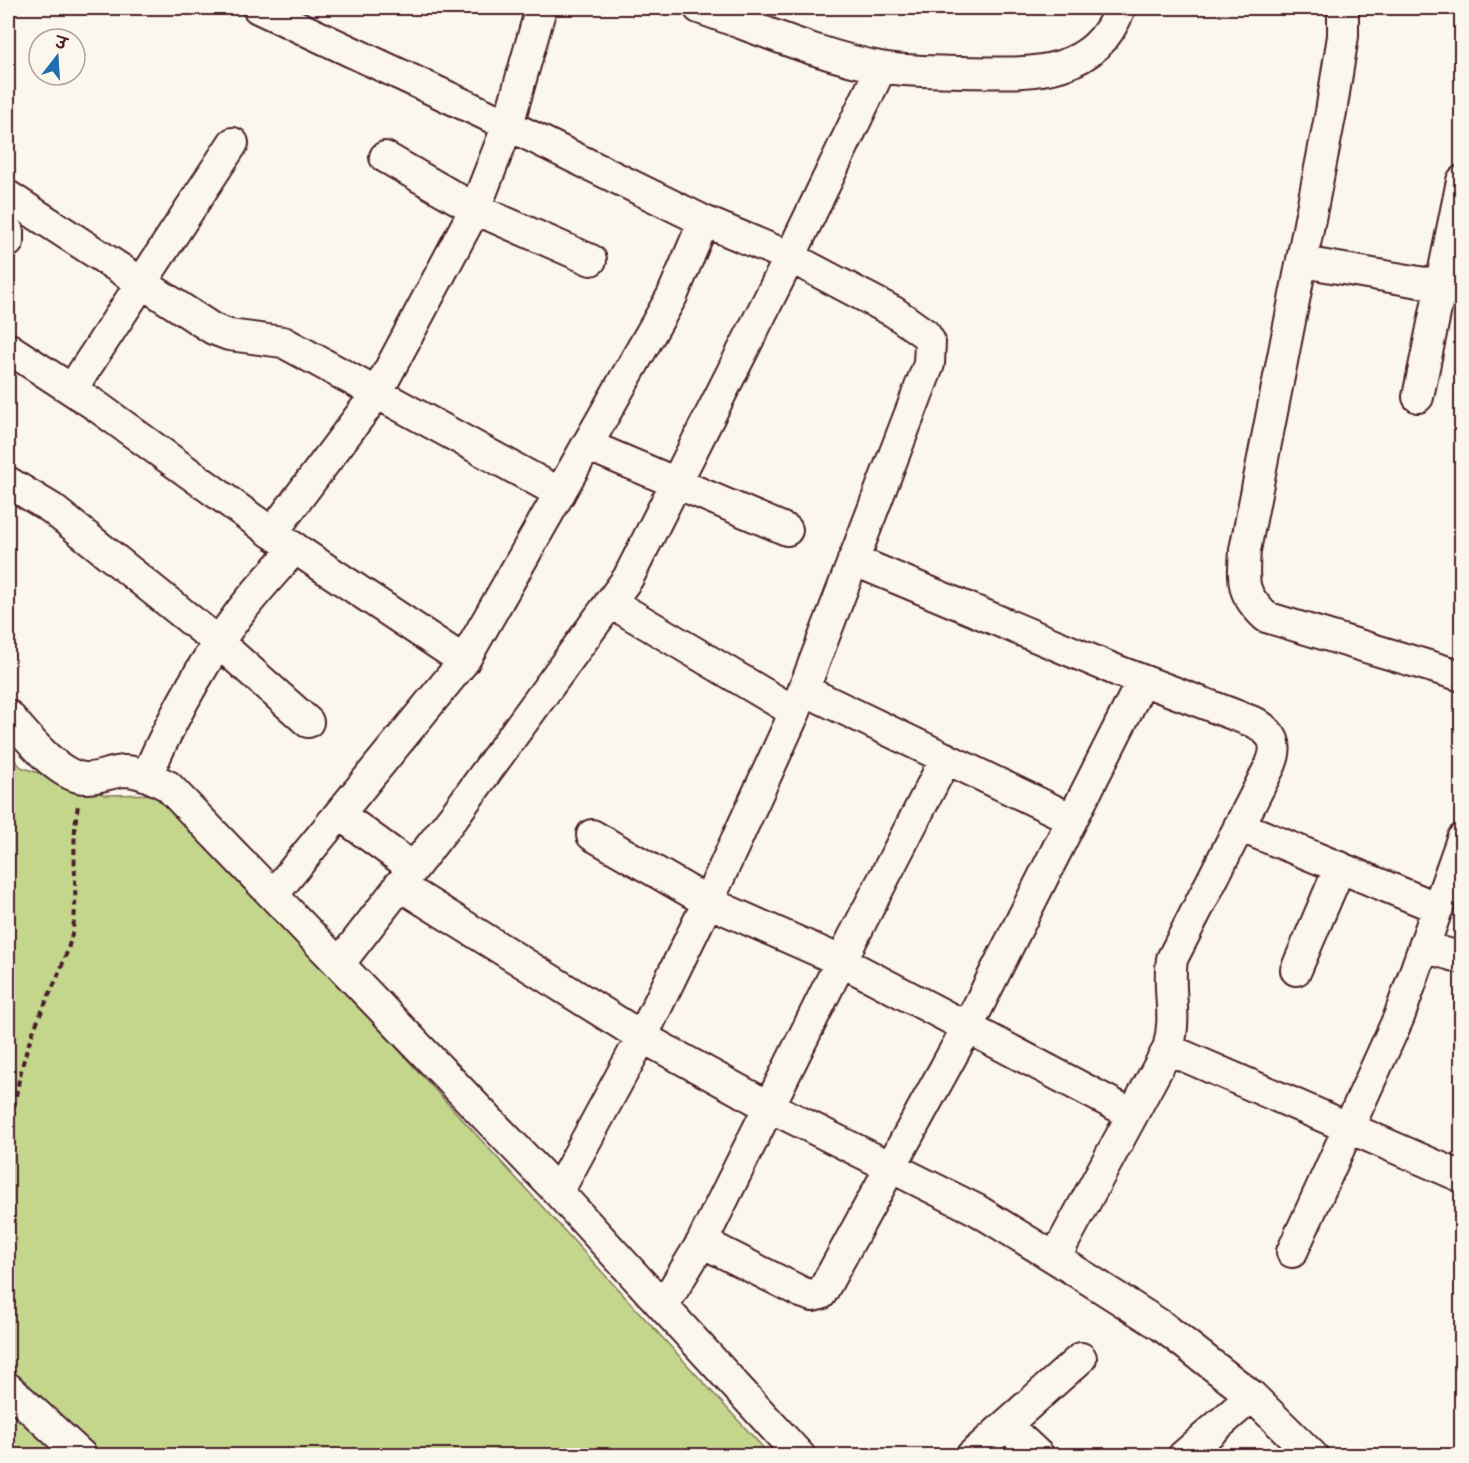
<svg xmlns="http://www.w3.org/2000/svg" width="1469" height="1463" font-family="Itim,'Playpen Sans Deva',sans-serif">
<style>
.green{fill:#c3d68c;stroke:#867a5c;stroke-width:1.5}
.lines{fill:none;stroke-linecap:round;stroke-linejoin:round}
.minor-casing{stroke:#4a1f2b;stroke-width:34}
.path{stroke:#4a1f2b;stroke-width:4;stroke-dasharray:6 4.5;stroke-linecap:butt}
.minor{stroke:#fbf7ec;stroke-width:30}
</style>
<rect width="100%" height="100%" fill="#fbf7ec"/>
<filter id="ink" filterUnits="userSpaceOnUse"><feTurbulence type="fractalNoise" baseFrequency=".0167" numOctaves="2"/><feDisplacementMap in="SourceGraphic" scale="12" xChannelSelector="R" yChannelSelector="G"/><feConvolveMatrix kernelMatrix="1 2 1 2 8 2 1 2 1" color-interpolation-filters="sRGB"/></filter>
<g filter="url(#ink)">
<path class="green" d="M 8,753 L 21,767 L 105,795 L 164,794 L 770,1455 L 8,1455 Z"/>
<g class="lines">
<defs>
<path id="minor" d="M 258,8 L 508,125 L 704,221 L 790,257 L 894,312 L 925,334 L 930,342 L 929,364 L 795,712 L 708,902 L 642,1037 L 558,1192
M 699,8 C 754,27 823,57 880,67 C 907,72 935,71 962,72 C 1025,73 1094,80 1120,8
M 1343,8 L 1343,36 L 1331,112 L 1245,550 C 1243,583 1241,593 1266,617 L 1462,676
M 385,157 L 475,209 L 591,260
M 8,196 L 213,329 L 229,335 L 283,342 L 560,493
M 8,231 L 8,242
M 1303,262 L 1460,289
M 8,348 L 95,405 L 272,533 L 464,661
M 72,389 L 233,143
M 1418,397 L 1462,181
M 587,445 L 787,530
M 8,482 L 51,508 L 218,642 L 308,722
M 272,533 L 377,393 L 475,209 L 508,125 L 541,8
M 853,560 L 1118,671 L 1256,723 C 1274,735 1279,744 1271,764 L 1172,959 C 1167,993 1178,1014 1168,1049 L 1055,1258
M 610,602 L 795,712
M 804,690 L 1072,819
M 8,715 C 25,734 59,779 87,778 C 99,778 111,772 124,771 C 140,771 154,779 168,786 L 558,1192 L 800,1456
M 147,775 C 172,719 201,664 238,615 C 255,592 276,570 295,548
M 339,814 L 413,868
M 1239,826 L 1438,908
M 592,835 L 708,902 L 841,961 L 1132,1114
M 399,885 L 642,1037 L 768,1106 L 977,1210 L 1055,1258 L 1162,1326 L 1252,1396 L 1313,1456
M 273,895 L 464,661 L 672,296 L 704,221
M 1424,947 L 1462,958
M 339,964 L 457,812 L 628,578 L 790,257 L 881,68
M 1296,970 L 1340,867
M 1168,1049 L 1462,1177
M 702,1242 L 801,1292 L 813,1296 L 821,1294 L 967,1028 L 1142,681
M 1292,1252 L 1399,1017 L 1462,839
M 663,1306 L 702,1242 L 841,961 L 946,758
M 8,1388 L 82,1456
M 1006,1425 L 1039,1456
M 971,1456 L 1081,1358
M 1183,1456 L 1252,1396"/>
</defs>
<use href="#minor" class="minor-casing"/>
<path class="path" d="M 8,1190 C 10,1139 13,1089 30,1040 C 42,1006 62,974 71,938 C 81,897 69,850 78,806"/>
<use href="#minor" class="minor"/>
</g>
</g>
<rect width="1469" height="1463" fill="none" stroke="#fbf7ec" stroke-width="30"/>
<rect x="15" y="15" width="1439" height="1433" fill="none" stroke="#4a1f2b" stroke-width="2" filter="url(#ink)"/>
<g transform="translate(57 57) rotate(17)"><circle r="28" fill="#fbf7ec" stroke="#b4a19f" stroke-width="1.5"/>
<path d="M0-4.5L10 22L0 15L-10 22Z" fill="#1f6fb2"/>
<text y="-9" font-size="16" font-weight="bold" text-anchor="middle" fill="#4a1f2b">उ</text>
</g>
</svg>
